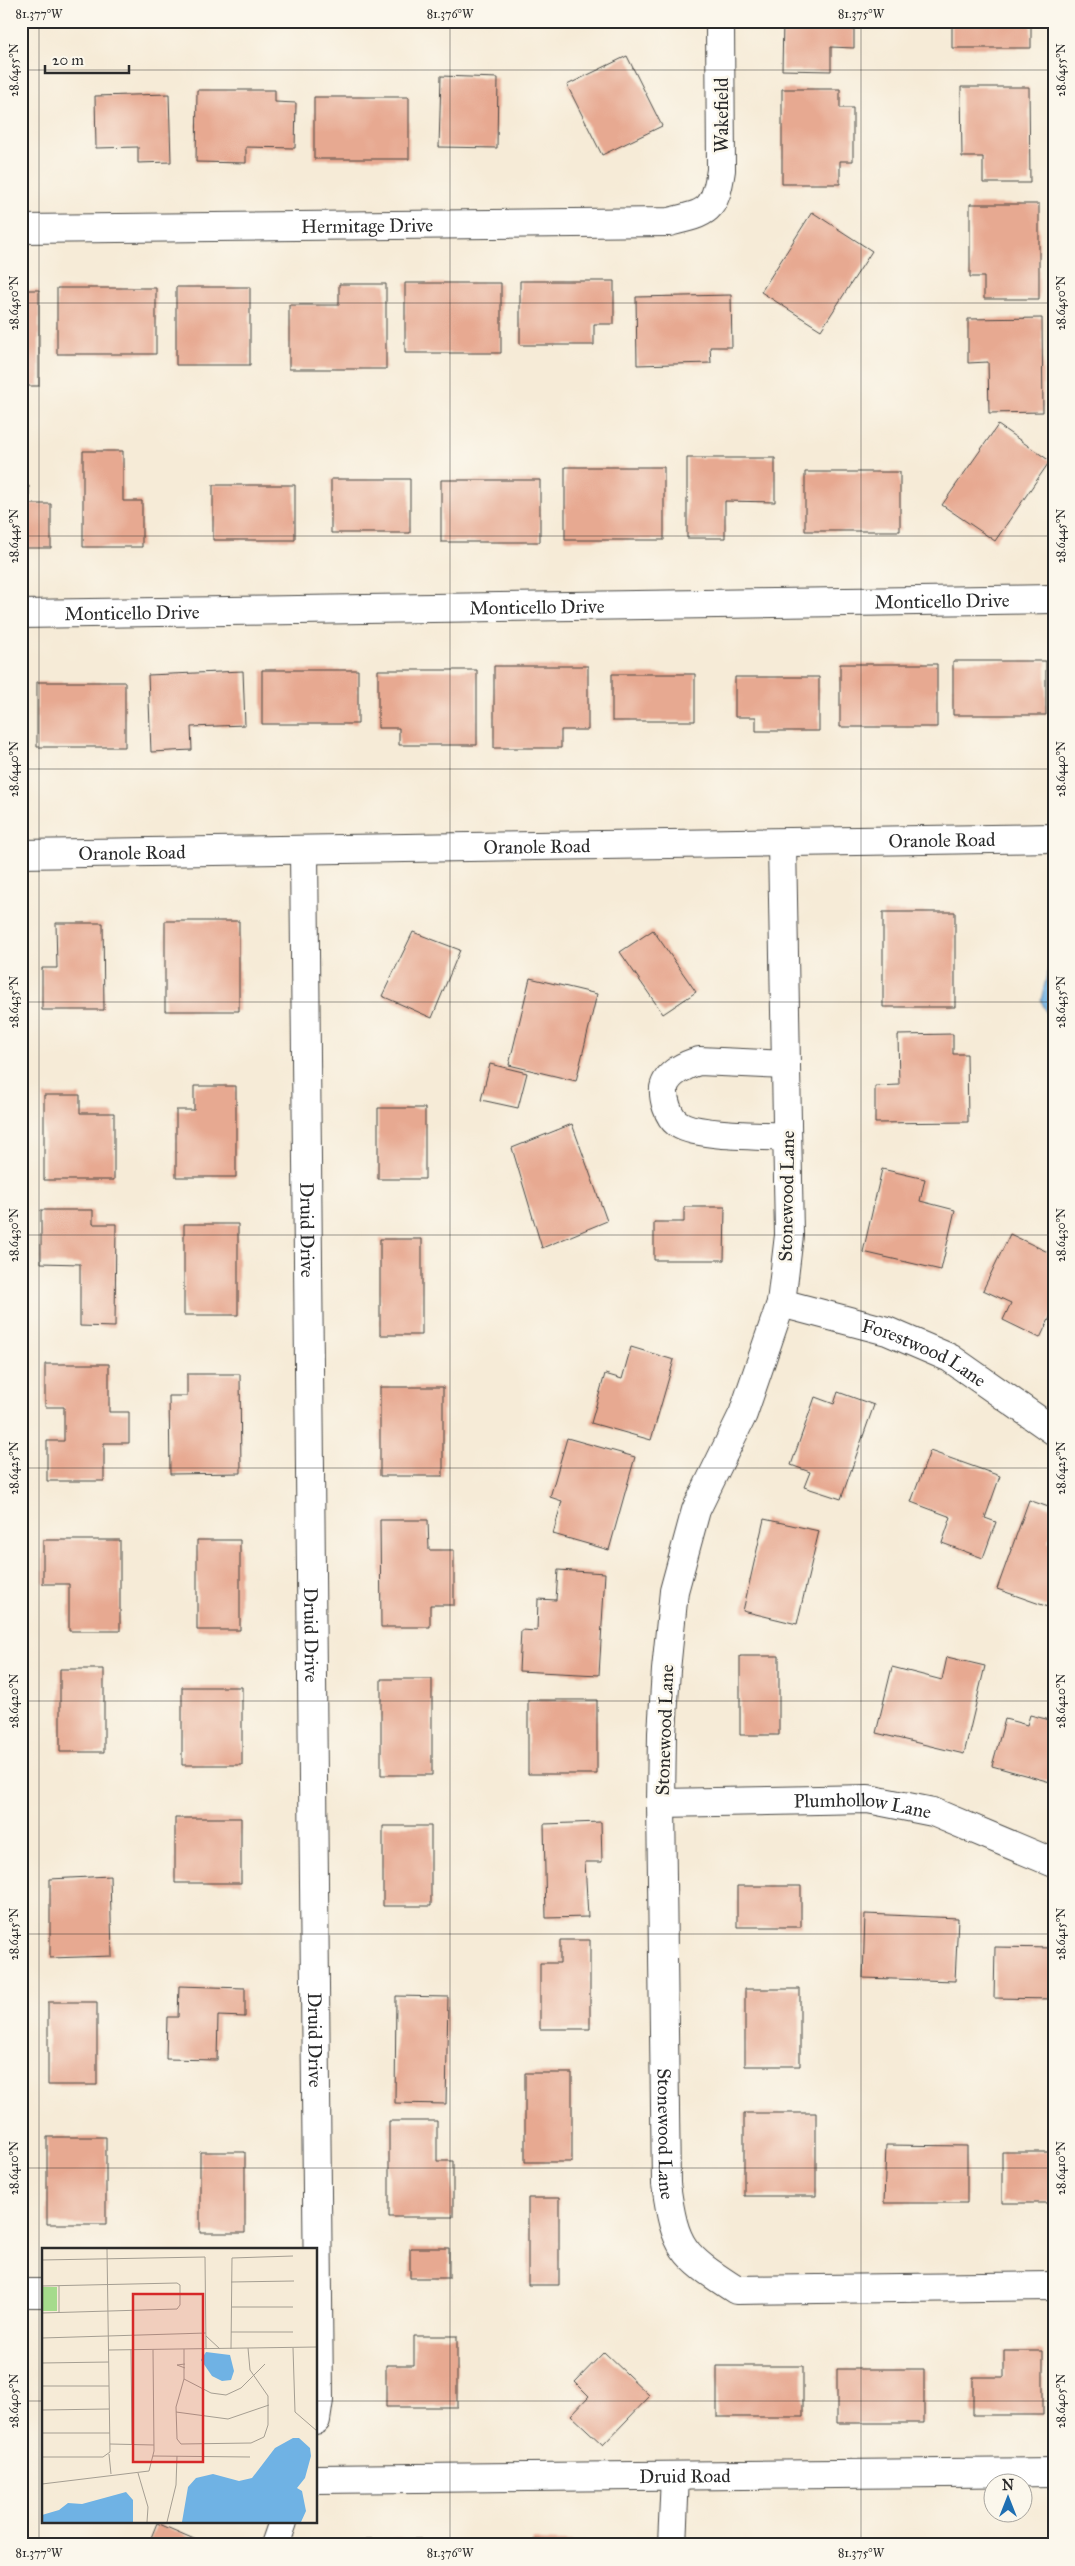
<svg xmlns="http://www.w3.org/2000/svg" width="1075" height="2566" font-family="'IM FELL Great Primer',serif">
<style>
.water{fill:#6fb2e4;stroke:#4d6e88}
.building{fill:#e7a991}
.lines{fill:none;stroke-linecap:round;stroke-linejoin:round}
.minor-casing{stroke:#494845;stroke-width:30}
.tertiary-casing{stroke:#494845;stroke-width:30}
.minor{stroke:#fff;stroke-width:28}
.tertiary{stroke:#fff;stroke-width:28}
.ticks{fill:none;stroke:#2b2b2b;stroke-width:1;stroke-opacity:0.45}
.labels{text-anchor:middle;stroke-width:5;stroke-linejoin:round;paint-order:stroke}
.street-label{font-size:19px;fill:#2b2b2b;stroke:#fbf7ec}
.inset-road{fill:none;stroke:#a59e92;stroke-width:1}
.view{fill:#d62828;fill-opacity:0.15;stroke:#d62828;stroke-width:2.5}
.inset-edge{fill:none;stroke:#2b2b2b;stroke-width:2.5}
.neatline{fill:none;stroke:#2b2b2b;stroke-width:2}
.ticks-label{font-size:12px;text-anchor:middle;fill:#2b2b2b}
</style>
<rect width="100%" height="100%" fill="#fbf7ec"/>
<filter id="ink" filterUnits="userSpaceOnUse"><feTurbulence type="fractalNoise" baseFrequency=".02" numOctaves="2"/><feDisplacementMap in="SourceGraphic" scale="10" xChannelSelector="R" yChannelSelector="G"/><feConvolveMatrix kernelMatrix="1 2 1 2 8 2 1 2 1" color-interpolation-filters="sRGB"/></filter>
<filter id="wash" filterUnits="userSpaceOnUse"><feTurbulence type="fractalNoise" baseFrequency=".0096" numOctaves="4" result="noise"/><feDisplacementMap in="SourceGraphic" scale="20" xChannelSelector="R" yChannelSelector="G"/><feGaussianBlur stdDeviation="1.12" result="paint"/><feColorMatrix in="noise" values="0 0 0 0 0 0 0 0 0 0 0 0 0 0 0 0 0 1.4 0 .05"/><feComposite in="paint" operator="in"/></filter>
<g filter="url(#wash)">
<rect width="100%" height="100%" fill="#f6ebd7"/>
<path class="water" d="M 1054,943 L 1054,1033 L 1041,1000 Z"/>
<g id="blocks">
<path class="building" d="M 783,21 L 854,21 L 854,48 L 831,47 L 831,71 L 782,70 Z
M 952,21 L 1031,21 L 1031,48 L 952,48 Z
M 627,56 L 662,126 L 602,155 L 567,85 Z
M 441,76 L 498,78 L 497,148 L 439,147 Z
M 961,87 L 1029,87 L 1030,183 L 983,183 L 983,157 L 962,157 Z
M 782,89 L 840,89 L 840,108 L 853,108 L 853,161 L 840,161 L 840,184 L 782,184 Z
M 197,90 L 275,90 L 275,102 L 296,103 L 295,148 L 246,147 L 246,163 L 196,162 Z
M 169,94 L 171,162 L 138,163 L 138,147 L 96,148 L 95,96 Z
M 314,97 L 409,97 L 409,159 L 314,159 Z
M 970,204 L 1039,204 L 1039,299 L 984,299 L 984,277 L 970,277 Z
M 812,212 L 872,251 L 821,330 L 761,292 Z
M 520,281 L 614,281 L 614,324 L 594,324 L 594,345 L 520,345 Z
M 405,283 L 501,283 L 501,353 L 405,353 Z
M 339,284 L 386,284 L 386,369 L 289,369 L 289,305 L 339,305 Z
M 176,287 L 250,287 L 250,365 L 176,365 Z
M 57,288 L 156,288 L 156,354 L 57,354 Z
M 21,290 L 39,290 L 39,386 L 21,386 Z
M 731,295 L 732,347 L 710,347 L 711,363 L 637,365 L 636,297 Z
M 1042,318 L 1043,412 L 989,413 L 988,362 L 968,363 L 968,319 Z
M 998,425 L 1050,461 L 995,541 L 942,505 Z
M 83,451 L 123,451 L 123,501 L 142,501 L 142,547 L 83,547 Z
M 687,458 L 775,458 L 775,502 L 725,501 L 725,538 L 687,538 Z
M 565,467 L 664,467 L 664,540 L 565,540 Z
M 805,472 L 900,472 L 900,531 L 805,531 Z
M 331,479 L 410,479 L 410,533 L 331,533 Z
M 441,480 L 540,480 L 540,542 L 441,542 Z
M 213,485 L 295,485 L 295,540 L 213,540 Z
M 21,486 L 29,486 L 29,504 L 51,504 L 51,548 L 21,548 Z
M 953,661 L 1046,661 L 1046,715 L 953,715 Z
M 840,664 L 937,664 L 937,727 L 840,727 Z
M 494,666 L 588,666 L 588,730 L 561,730 L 561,748 L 494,748 Z
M 262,670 L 358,670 L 358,724 L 262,724 Z
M 378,670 L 477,670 L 477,745 L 399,745 L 399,728 L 378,728 Z
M 243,671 L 245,725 L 191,727 L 192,750 L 151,752 L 148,675 Z
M 612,674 L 695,674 L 695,721 L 612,721 Z
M 735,677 L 819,677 L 819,731 L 756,731 L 756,717 L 735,717 Z
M 37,682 L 125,682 L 125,747 L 37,747 Z
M 883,912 L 955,912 L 955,1007 L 883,1007 Z
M 165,921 L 239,921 L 239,1011 L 165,1011 Z
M 56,923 L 103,923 L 104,1010 L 42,1010 L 42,968 L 57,968 Z
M 653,930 L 696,992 L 663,1014 L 620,952 Z
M 413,932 L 460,950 L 432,1018 L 382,996 Z
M 530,978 L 597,994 L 576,1081 L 509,1065 Z
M 953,1034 L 953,1054 L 967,1054 L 968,1122 L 875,1123 L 875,1086 L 899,1085 L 898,1035 Z
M 490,1064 L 527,1073 L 518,1108 L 481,1100 Z
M 194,1086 L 236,1086 L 236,1177 L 176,1177 L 176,1110 L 194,1110 Z
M 44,1095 L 80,1095 L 80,1113 L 114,1113 L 114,1180 L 44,1180 Z
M 378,1108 L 425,1108 L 425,1179 L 378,1179 Z
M 572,1124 L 607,1221 L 542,1248 L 512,1148 Z
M 882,1169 L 925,1179 L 920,1201 L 955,1210 L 941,1270 L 863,1252 Z
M 684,1207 L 725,1207 L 724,1260 L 654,1260 L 654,1222 L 684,1222 Z
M 41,1210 L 93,1210 L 93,1224 L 116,1224 L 115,1327 L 80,1326 L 80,1264 L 41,1263 Z
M 184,1224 L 238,1224 L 238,1315 L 184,1315 Z
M 1010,1234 L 1054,1255 L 1054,1309 L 1040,1338 L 1003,1320 L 1011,1303 L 983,1290 Z
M 380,1239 L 422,1239 L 422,1335 L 380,1335 Z
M 631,1347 L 674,1360 L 651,1440 L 591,1423 L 605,1374 L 622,1379 Z
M 45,1364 L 109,1364 L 109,1412 L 129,1412 L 129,1443 L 104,1443 L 104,1481 L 47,1481 L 47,1441 L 64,1441 L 64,1407 L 45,1407 Z
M 187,1374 L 240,1374 L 241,1473 L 170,1474 L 169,1396 L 187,1396 Z
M 380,1387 L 443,1387 L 443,1476 L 380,1476 Z
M 838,1392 L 874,1405 L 841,1499 L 804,1487 L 810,1472 L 791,1465 L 815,1397 L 834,1404 Z
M 567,1438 L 635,1457 L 609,1550 L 553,1534 L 562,1501 L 550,1497 Z
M 930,1451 L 1000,1476 L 985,1518 L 996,1522 L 983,1558 L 942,1543 L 951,1517 L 911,1502 Z
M 1029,1500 L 1054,1509 L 1054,1525 L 1048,1542 L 1054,1544 L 1054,1609 L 997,1589 Z
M 764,1519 L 819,1531 L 797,1624 L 743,1611 Z
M 380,1520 L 428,1520 L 429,1550 L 454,1550 L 454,1605 L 430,1605 L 430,1627 L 381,1627 Z
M 43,1540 L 120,1540 L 120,1631 L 69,1631 L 69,1584 L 43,1584 Z
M 197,1540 L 240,1540 L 240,1630 L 197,1630 Z
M 558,1570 L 605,1573 L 599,1675 L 519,1671 L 521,1630 L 537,1631 L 538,1599 L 556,1600 Z
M 740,1656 L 779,1656 L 779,1735 L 740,1735 Z
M 947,1657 L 985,1666 L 964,1754 L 876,1733 L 892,1667 L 942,1680 Z
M 60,1669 L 104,1669 L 104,1752 L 60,1752 Z
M 381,1679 L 432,1679 L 432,1775 L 381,1775 Z
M 182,1687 L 242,1687 L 242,1765 L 182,1765 Z
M 528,1700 L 597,1700 L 597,1774 L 528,1774 Z
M 1030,1715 L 1054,1721 L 1054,1783 L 992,1766 L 1005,1719 L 1027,1725 Z
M 175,1818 L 241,1818 L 241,1883 L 175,1883 Z
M 601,1822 L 602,1862 L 585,1862 L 588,1917 L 546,1918 L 544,1824 Z
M 383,1826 L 431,1826 L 431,1906 L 383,1906 Z
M 110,1876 L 112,1956 L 50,1958 L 50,1879 Z
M 737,1886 L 801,1886 L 801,1927 L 737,1927 Z
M 865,1914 L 958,1918 L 955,1981 L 863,1978 Z
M 560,1940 L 590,1940 L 590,2029 L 540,2029 L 540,1963 L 560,1963 Z
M 995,1947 L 1054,1948 L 1054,1999 L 994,1998 Z
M 179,1986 L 245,1988 L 245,2017 L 218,2016 L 217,2060 L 166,2059 L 167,2017 L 178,2017 Z
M 745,1989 L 800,1989 L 800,2066 L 745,2066 Z
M 396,1996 L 448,1997 L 446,2104 L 395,2103 Z
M 48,2002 L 97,2002 L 97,2085 L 48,2085 Z
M 525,2073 L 572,2073 L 572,2162 L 525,2162 Z
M 744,2113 L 816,2113 L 816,2196 L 744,2196 Z
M 389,2121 L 437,2121 L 437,2161 L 453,2161 L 453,2217 L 389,2217 Z
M 47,2137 L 106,2137 L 106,2224 L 47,2224 Z
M 886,2145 L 967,2146 L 967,2203 L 884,2203 Z
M 200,2152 L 245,2152 L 245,2233 L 200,2233 Z
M 1002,2152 L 1054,2152 L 1054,2203 L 1002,2203 Z
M 528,2198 L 559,2198 L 559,2285 L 528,2285 Z
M 410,2248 L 449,2248 L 449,2278 L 410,2278 Z
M 414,2336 L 457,2336 L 457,2407 L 386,2407 L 386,2365 L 414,2365 Z
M 1004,2351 L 1043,2351 L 1043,2415 L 973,2415 L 973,2377 L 1004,2377 Z
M 604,2352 L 650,2396 L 603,2445 L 571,2415 L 589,2396 L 575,2382 Z
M 717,2366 L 803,2366 L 803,2417 L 717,2417 Z
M 837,2369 L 924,2369 L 924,2423 L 837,2423 Z
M 157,2523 L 208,2545 L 148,2545 Z
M 365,2539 L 421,2539 L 421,2545 L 366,2545 Z
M 533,2540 L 599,2542 L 599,2545 L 533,2545 Z"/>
</g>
</g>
<g filter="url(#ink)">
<use href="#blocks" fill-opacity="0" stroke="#494845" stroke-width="1"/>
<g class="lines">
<defs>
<g id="minor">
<path id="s1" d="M 21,229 L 669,222 C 708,213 715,211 721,170 L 720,21"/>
<path id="s2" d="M 21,614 L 1054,599"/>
<path id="s3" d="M 782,843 L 789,1235 L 781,1303 L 743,1414 L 696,1510 L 674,1591 L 666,1670 L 662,1733 L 661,1803 L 666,2184 C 675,2249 682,2255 736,2290 L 1054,2286"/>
<path id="s4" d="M 304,850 L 319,2400 L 316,2420"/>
<path d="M 786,1065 L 699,1061 C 687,1064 667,1073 664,1088 C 663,1099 668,1116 677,1123 C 694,1137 763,1135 787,1137"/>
<path id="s5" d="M 781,1303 L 887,1331 L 950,1358 L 1054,1431"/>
<path id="s6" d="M 661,1803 L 868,1799 L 933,1812 L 1054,1863"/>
<path d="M 21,2293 L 44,2293"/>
<path id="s7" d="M 316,2479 L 1054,2472"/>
<path d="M 275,2545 L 283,2522"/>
<path d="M 672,2545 L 675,2476"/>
</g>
<g id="tertiary">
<path id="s8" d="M 21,854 L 1054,838"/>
</g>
</defs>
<use href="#minor" class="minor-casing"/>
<use href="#tertiary" class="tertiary-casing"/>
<use href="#minor" class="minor"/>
<use href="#tertiary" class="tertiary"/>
</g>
</g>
<path class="ticks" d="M 39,21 L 39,2545M 450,21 L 450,2545M 861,21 L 861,2545M 21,70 L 1054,70M 21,303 L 1054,303M 21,536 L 1054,536M 21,769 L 1054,769M 21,1002 L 1054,1002M 21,1235 L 1054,1235M 21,1468 L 1054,1468M 21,1701 L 1054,1701M 21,1934 L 1054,1934M 21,2168 L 1054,2168M 21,2401 L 44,2401M 316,2401 L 1054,2401"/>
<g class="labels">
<g class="street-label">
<text transform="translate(721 115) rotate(-90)" y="7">Wakefield</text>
<text dy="7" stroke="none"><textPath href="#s1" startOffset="346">Hermitage Drive</textPath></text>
<text dy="7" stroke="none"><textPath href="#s2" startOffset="921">Monticello Drive</textPath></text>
<text dy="7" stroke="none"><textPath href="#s2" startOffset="516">Monticello Drive</textPath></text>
<text dy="7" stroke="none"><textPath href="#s2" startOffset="111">Monticello Drive</textPath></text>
<text dy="7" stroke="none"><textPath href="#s8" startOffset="921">Oranole Road</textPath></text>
<text dy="7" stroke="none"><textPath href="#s8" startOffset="516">Oranole Road</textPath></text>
<text dy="7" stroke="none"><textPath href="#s8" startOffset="111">Oranole Road</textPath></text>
<text transform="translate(786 1196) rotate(-89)" y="7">Stonewood Lane</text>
<text dy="7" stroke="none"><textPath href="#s4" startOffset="380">Druid Drive</textPath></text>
<text dy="7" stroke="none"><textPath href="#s5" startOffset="152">Forestwood Lane</textPath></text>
<text dy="7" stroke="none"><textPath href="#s4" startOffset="785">Druid Drive</textPath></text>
<text transform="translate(664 1730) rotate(-88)" y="7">Stonewood Lane</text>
<text dy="7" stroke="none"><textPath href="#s6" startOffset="202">Plumhollow Lane</textPath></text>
<text dy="7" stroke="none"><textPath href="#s4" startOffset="1190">Druid Drive</textPath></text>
<text dy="7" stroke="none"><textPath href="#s3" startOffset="1312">Stonewood Lane</textPath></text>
<text dy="7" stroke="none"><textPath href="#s7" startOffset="369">Druid Road</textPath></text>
</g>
</g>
<g transform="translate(42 2248)">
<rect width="275" height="275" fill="#f6ebd7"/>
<path d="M 0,39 L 15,39 L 15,63 L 0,63 Z" fill="#a5db8c"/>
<path d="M 164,104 L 188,107 L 192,123 L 189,132 L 180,133 L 170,128 L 159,112 ZM 251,190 L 257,190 L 268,200 L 269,208 L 263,230 L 255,240 L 260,243 L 264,263 L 259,274 L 140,274 L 146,239 L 154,230 L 171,226 L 197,233 L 210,230 L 233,200 ZM 84,244 L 91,252 L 91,274 L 0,274 L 0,267 L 17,262 L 26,255 L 40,256 Z" fill="#6fb2e4"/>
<path class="inset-road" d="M 0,12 L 163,9 L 164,101M 189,34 L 252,33M 0,38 L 135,35 L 138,37 L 138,57 L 135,61 L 0,65M 189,59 L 251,59M 17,65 L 17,38M 189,84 L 251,84M 164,88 L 178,101M 0,90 L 164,85M 251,100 L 253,164 L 275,183M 142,101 L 142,131 L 134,159 L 135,191 L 139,196 L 209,195 L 222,189 L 226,177 L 226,148 L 208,122 L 206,100M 189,101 L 190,10 L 251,8M 67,102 L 275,99M 89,102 L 90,196M 0,115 L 67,114M 143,116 L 135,117 L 143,120M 142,131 L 169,145 L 184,147 L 199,140 L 223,116M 0,138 L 67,138M 0,162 L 67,161M 134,164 L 186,171 L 227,157M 0,185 L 68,185M 68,196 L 112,197M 67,206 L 69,226M 111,208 L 208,209M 0,209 L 61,209 L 68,204 L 65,1M 96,225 L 106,259 L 105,274M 0,236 L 107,223 L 112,203 L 111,102M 125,274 L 134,237 L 135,208"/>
<path class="view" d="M 91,46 L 161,46 L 161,214 L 91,214 Z"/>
<rect width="275" height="275" class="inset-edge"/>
</g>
<rect width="1075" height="2566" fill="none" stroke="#fbf7ec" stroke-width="55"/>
<g transform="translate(1008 2498)"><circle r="24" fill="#fbf7ec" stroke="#a8a59f"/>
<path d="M0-4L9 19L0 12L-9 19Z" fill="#1f6fb2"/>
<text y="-8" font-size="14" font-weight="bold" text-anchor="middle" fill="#2b2b2b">N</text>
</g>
<path d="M45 65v8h84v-8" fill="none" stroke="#2b2b2b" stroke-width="2.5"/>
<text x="52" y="65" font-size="15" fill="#2b2b2b" stroke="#fbf7ec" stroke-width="4" paint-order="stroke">20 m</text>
<rect x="28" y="28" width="1020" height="2510" class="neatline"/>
<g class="ticks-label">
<text x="39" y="18">81.377°W</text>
<text x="450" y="18">81.376°W</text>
<text x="861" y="18">81.375°W</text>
<text transform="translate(14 70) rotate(-90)" y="4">28.6455°N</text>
<text transform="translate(1061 70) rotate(-90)" y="4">28.6455°N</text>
<text transform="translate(14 303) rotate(-90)" y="4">28.6450°N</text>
<text transform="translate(1061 303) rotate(-90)" y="4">28.6450°N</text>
<text transform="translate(14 536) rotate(-90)" y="4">28.6445°N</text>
<text transform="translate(1061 536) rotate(-90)" y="4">28.6445°N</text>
<text transform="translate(14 769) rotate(-90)" y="4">28.6440°N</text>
<text transform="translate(1061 769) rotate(-90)" y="4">28.6440°N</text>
<text transform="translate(14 1002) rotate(-90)" y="4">28.6435°N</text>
<text transform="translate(1061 1002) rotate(-90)" y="4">28.6435°N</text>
<text transform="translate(14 1235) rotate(-90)" y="4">28.6430°N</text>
<text transform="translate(1061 1235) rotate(-90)" y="4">28.6430°N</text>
<text transform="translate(14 1468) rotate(-90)" y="4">28.6425°N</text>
<text transform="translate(1061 1468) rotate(-90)" y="4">28.6425°N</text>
<text transform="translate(14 1701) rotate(-90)" y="4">28.6420°N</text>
<text transform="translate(1061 1701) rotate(-90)" y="4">28.6420°N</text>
<text transform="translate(14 1934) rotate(-90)" y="4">28.6415°N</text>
<text transform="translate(1061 1934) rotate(-90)" y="4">28.6415°N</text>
<text transform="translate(14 2168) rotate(-90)" y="4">28.6410°N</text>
<text transform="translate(1061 2168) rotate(-90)" y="4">28.6410°N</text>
<text transform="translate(14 2401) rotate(-90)" y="4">28.6405°N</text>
<text transform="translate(1061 2401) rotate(-90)" y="4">28.6405°N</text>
<text x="39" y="2557">81.377°W</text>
<text x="450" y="2557">81.376°W</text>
<text x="861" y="2557">81.375°W</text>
</g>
</svg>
